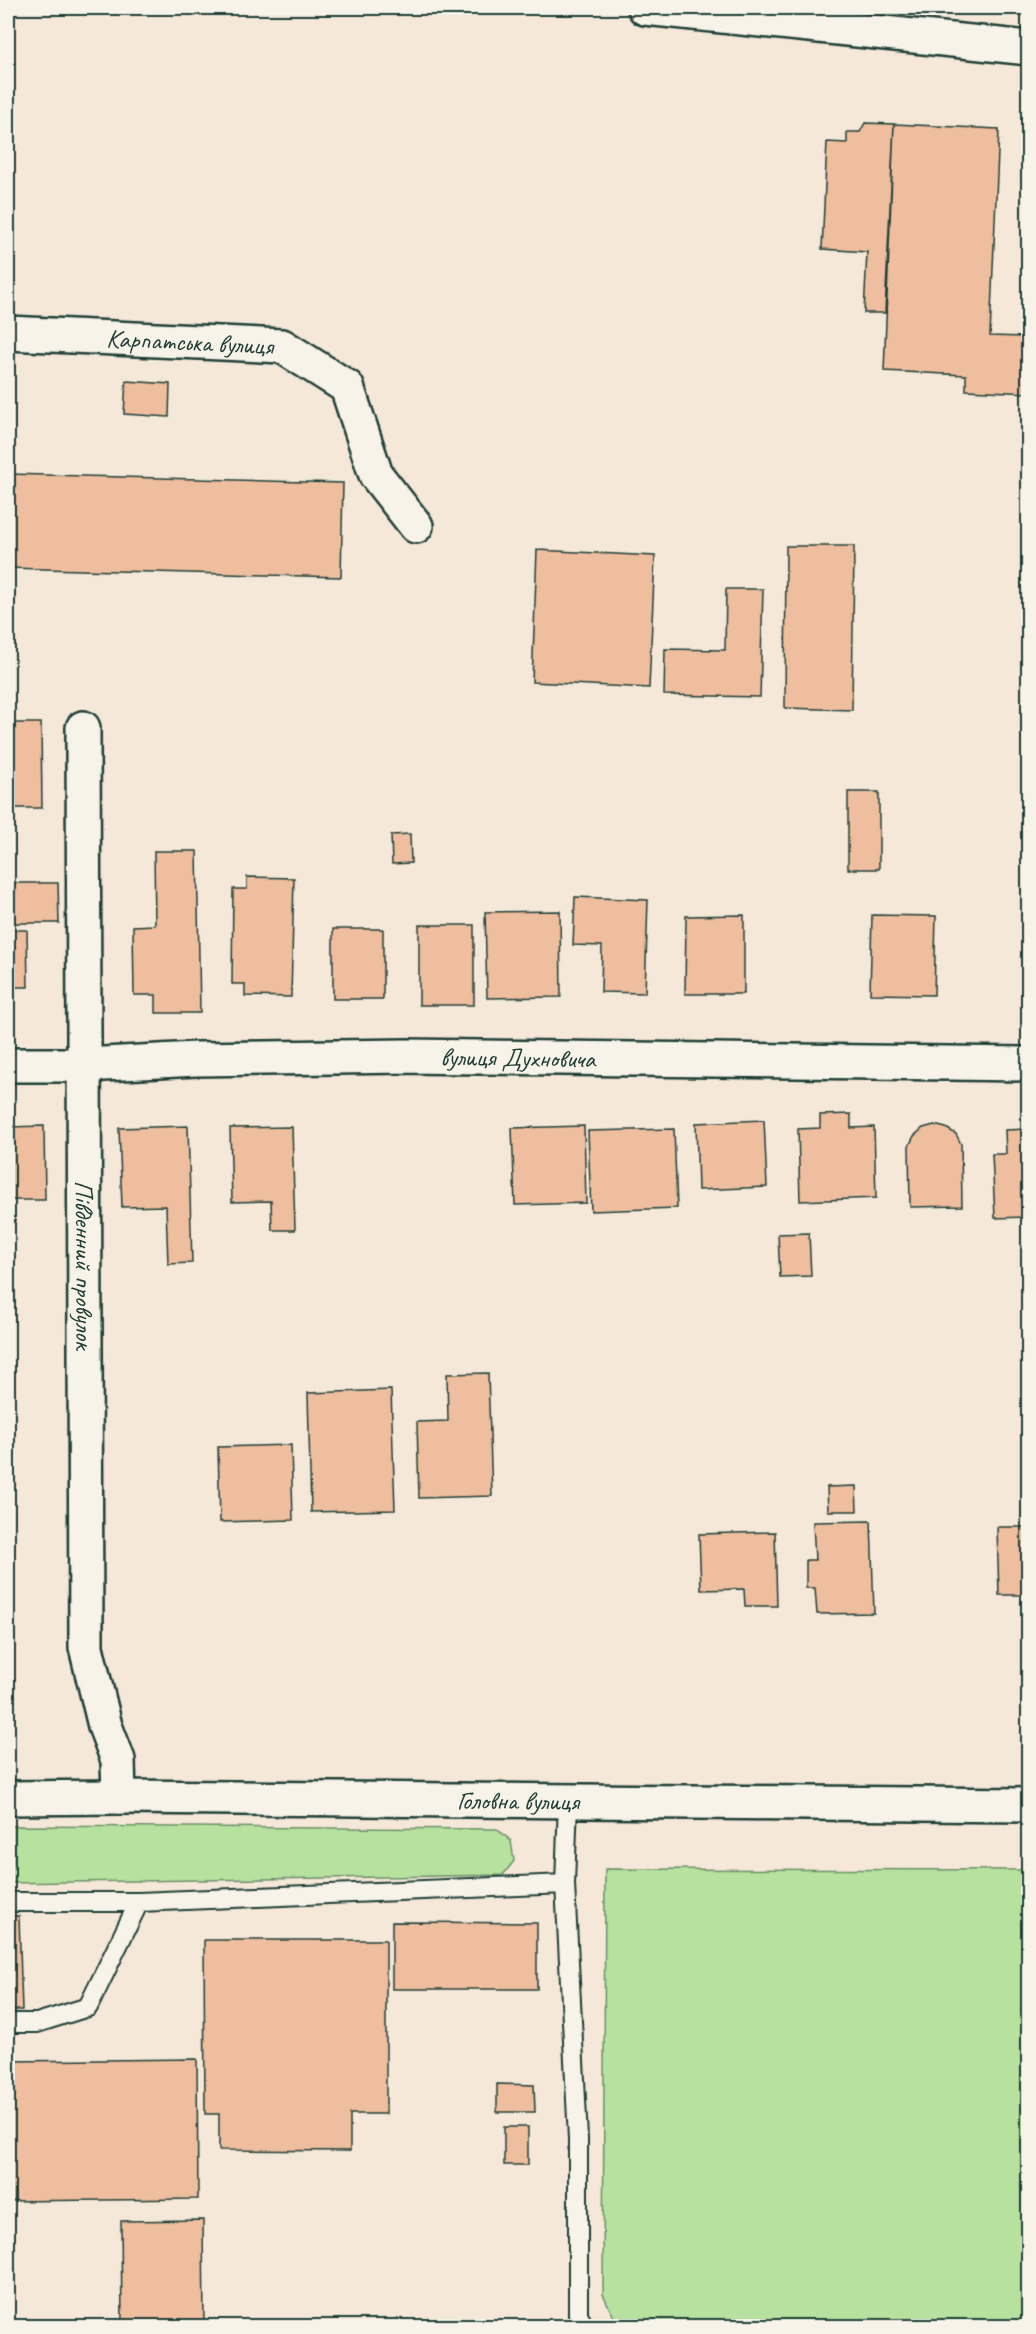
<svg xmlns="http://www.w3.org/2000/svg" width="1036" height="2334" font-family="Caveat,sans-serif">
<style>
.green{fill:#b7e19e;stroke:#6b8f69;stroke-width:1.5}
.building{fill:#eebe9f;stroke:#1f3d34;stroke-width:1.5}
.lines{fill:none;stroke-linecap:round;stroke-linejoin:round}
.service-casing{stroke:#1f3d34;stroke-width:22}
.minor-casing{stroke:#1f3d34;stroke-width:38}
.secondary-casing{stroke:#1f3d34;stroke-width:38}
.service{stroke:#f7f3e8;stroke-width:18}
.minor{stroke:#f7f3e8;stroke-width:33}
.secondary{stroke:#f7f3e8;stroke-width:33}
.labels{text-anchor:middle;stroke-width:5;stroke-linejoin:round;paint-order:stroke}
.street-label{font-size:26px;fill:#1f3d34;stroke:#f7f3e8}
</style>
<rect width="100%" height="100%" fill="#f5e8d9"/>
<filter id="ink" filterUnits="userSpaceOnUse"><feTurbulence type="fractalNoise" baseFrequency=".0167" numOctaves="2"/><feDisplacementMap in="SourceGraphic" scale="12" xChannelSelector="R" yChannelSelector="G"/><feConvolveMatrix kernelMatrix="1 2 1 2 8 2 1 2 1" color-interpolation-filters="sRGB"/></filter>
<g filter="url(#ink)">
<path class="green" d="M 8,1826 L 497,1829 L 511,1841 L 514,1861 L 503,1875 L 8,1883 Z
M 605,1869 L 1028,1870 L 1028,2326 L 618,2326 L 603,2294 Z"/>
<path class="building" d="M 865,123 L 894,124 L 885,313 L 864,313 L 867,252 L 822,249 L 827,142 L 847,143 L 847,132 L 860,132 Z
M 894,124 L 999,129 L 990,336 L 1028,337 L 1028,393 L 966,390 L 966,375 L 884,371 Z
M 126,381 L 170,384 L 169,417 L 124,414 Z
M 8,474 L 343,483 L 341,577 L 8,568 Z
M 786,546 L 854,546 L 852,710 L 785,708 Z
M 537,550 L 655,556 L 649,688 L 532,682 Z
M 726,589 L 763,589 L 760,697 L 664,695 L 665,649 L 725,650 Z
M 8,723 L 41,723 L 42,808 L 8,808 Z
M 848,792 L 879,792 L 879,869 L 848,869 Z
M 410,834 L 411,863 L 392,864 L 391,835 Z
M 154,851 L 197,851 L 200,1013 L 156,1013 L 156,995 L 134,995 L 133,926 L 155,925 Z
M 247,877 L 294,878 L 291,997 L 245,996 L 245,984 L 232,984 L 233,889 L 247,889 Z
M 8,883 L 58,883 L 59,923 L 8,923 Z
M 575,897 L 648,900 L 645,993 L 601,992 L 602,946 L 573,945 Z
M 560,911 L 561,997 L 487,998 L 485,912 Z
M 744,915 L 744,994 L 685,994 L 686,916 Z
M 872,915 L 936,916 L 934,995 L 870,994 Z
M 419,925 L 474,925 L 474,1005 L 419,1005 Z
M 333,929 L 383,929 L 383,999 L 333,999 Z
M 8,930 L 27,930 L 28,987 L 8,987 Z
M 851,1114 L 851,1128 L 874,1127 L 876,1198 L 800,1201 L 798,1129 L 820,1128 L 820,1115 Z
M 764,1120 L 767,1187 L 698,1190 L 696,1123 Z
M 934,1125 L 946,1128 L 956,1134 L 961,1144 L 962,1206 L 910,1207 L 909,1146 L 914,1136 L 923,1128 Z
M 44,1126 L 45,1200 L 8,1200 L 8,1127 Z
M 188,1126 L 192,1263 L 168,1264 L 166,1206 L 122,1207 L 119,1128 Z
M 584,1126 L 586,1203 L 515,1205 L 512,1128 Z
M 292,1127 L 295,1230 L 272,1230 L 271,1201 L 232,1202 L 230,1128 Z
M 674,1129 L 677,1208 L 591,1211 L 588,1131 Z
M 1028,1129 L 1028,1217 L 995,1218 L 992,1154 L 1006,1154 L 1005,1130 Z
M 809,1233 L 811,1276 L 780,1277 L 778,1234 Z
M 488,1373 L 492,1496 L 419,1498 L 417,1422 L 448,1421 L 447,1374 Z
M 391,1390 L 395,1510 L 311,1512 L 308,1393 Z
M 291,1445 L 293,1520 L 220,1522 L 218,1447 Z
M 856,1486 L 857,1511 L 828,1511 L 827,1487 Z
M 871,1521 L 874,1613 L 817,1614 L 815,1588 L 806,1588 L 806,1560 L 815,1560 L 813,1522 Z
M 997,1527 L 1028,1527 L 1028,1595 L 999,1595 Z
M 775,1532 L 777,1606 L 745,1606 L 744,1589 L 701,1590 L 699,1534 Z
M 8,1916 L 19,1916 L 22,2010 L 8,2010 Z
M 392,1922 L 537,1923 L 537,1989 L 392,1989 Z
M 204,1940 L 386,1940 L 386,2114 L 350,2114 L 350,2151 L 219,2150 L 219,2114 L 205,2114 Z
M 197,2059 L 198,2199 L 8,2201 L 8,2061 Z
M 497,2084 L 534,2085 L 535,2112 L 497,2112 Z
M 504,2127 L 528,2127 L 528,2165 L 504,2165 Z
M 203,2220 L 204,2326 L 122,2326 L 121,2221 Z"/>
<g class="lines">
<defs>
<path id="service" d="M 568,1802 L 565,1884 L 578,2139 L 578,2315 L 584,2326
M 8,1902 L 139,1902 L 565,1884
M 8,2023 L 37,2023 L 88,2007 L 139,1902"/>
<g id="minor">
<path d="M 645,8 L 1028,48"/>
<path id="s1" d="M 8,333 L 282,346 L 347,387 L 376,475 L 416,526"/>
<path id="s2" d="M 83,728 L 86,1647 L 105,1726 L 118,1760 L 119,1797"/>
<path id="s3" d="M 8,1065 L 85,1065 L 196,1059 L 406,1056 L 1028,1064"/>
</g>
<g id="secondary">
<path id="s4" d="M 8,1798 L 119,1797 L 1028,1805"/>
</g>
</defs>
<use href="#service" class="service-casing"/>
<use href="#minor" class="minor-casing"/>
<use href="#secondary" class="secondary-casing"/>
<use href="#service" class="service"/>
<use href="#minor" class="minor"/>
<use href="#secondary" class="secondary"/>
</g>
</g>
<g class="labels">
<g class="street-label">
<text dy="9" stroke="none"><textPath href="#s1" startOffset="182">Карпатська вулиця</textPath></text>
<text dy="9" stroke="none"><textPath href="#s3" startOffset="510">вулиця Духновича</textPath></text>
<text dy="9" stroke="none"><textPath href="#s2" startOffset="537">Південний провулок</textPath></text>
<text dy="9" stroke="none"><textPath href="#s4" startOffset="510">Головна вулиця</textPath></text>
</g>
</g>
<rect width="1036" height="2334" fill="none" stroke="#f7f3e8" stroke-width="30"/>
<rect x="15" y="15" width="1006" height="2304" fill="none" stroke="#1f3d34" stroke-width="2" filter="url(#ink)"/>
</svg>
